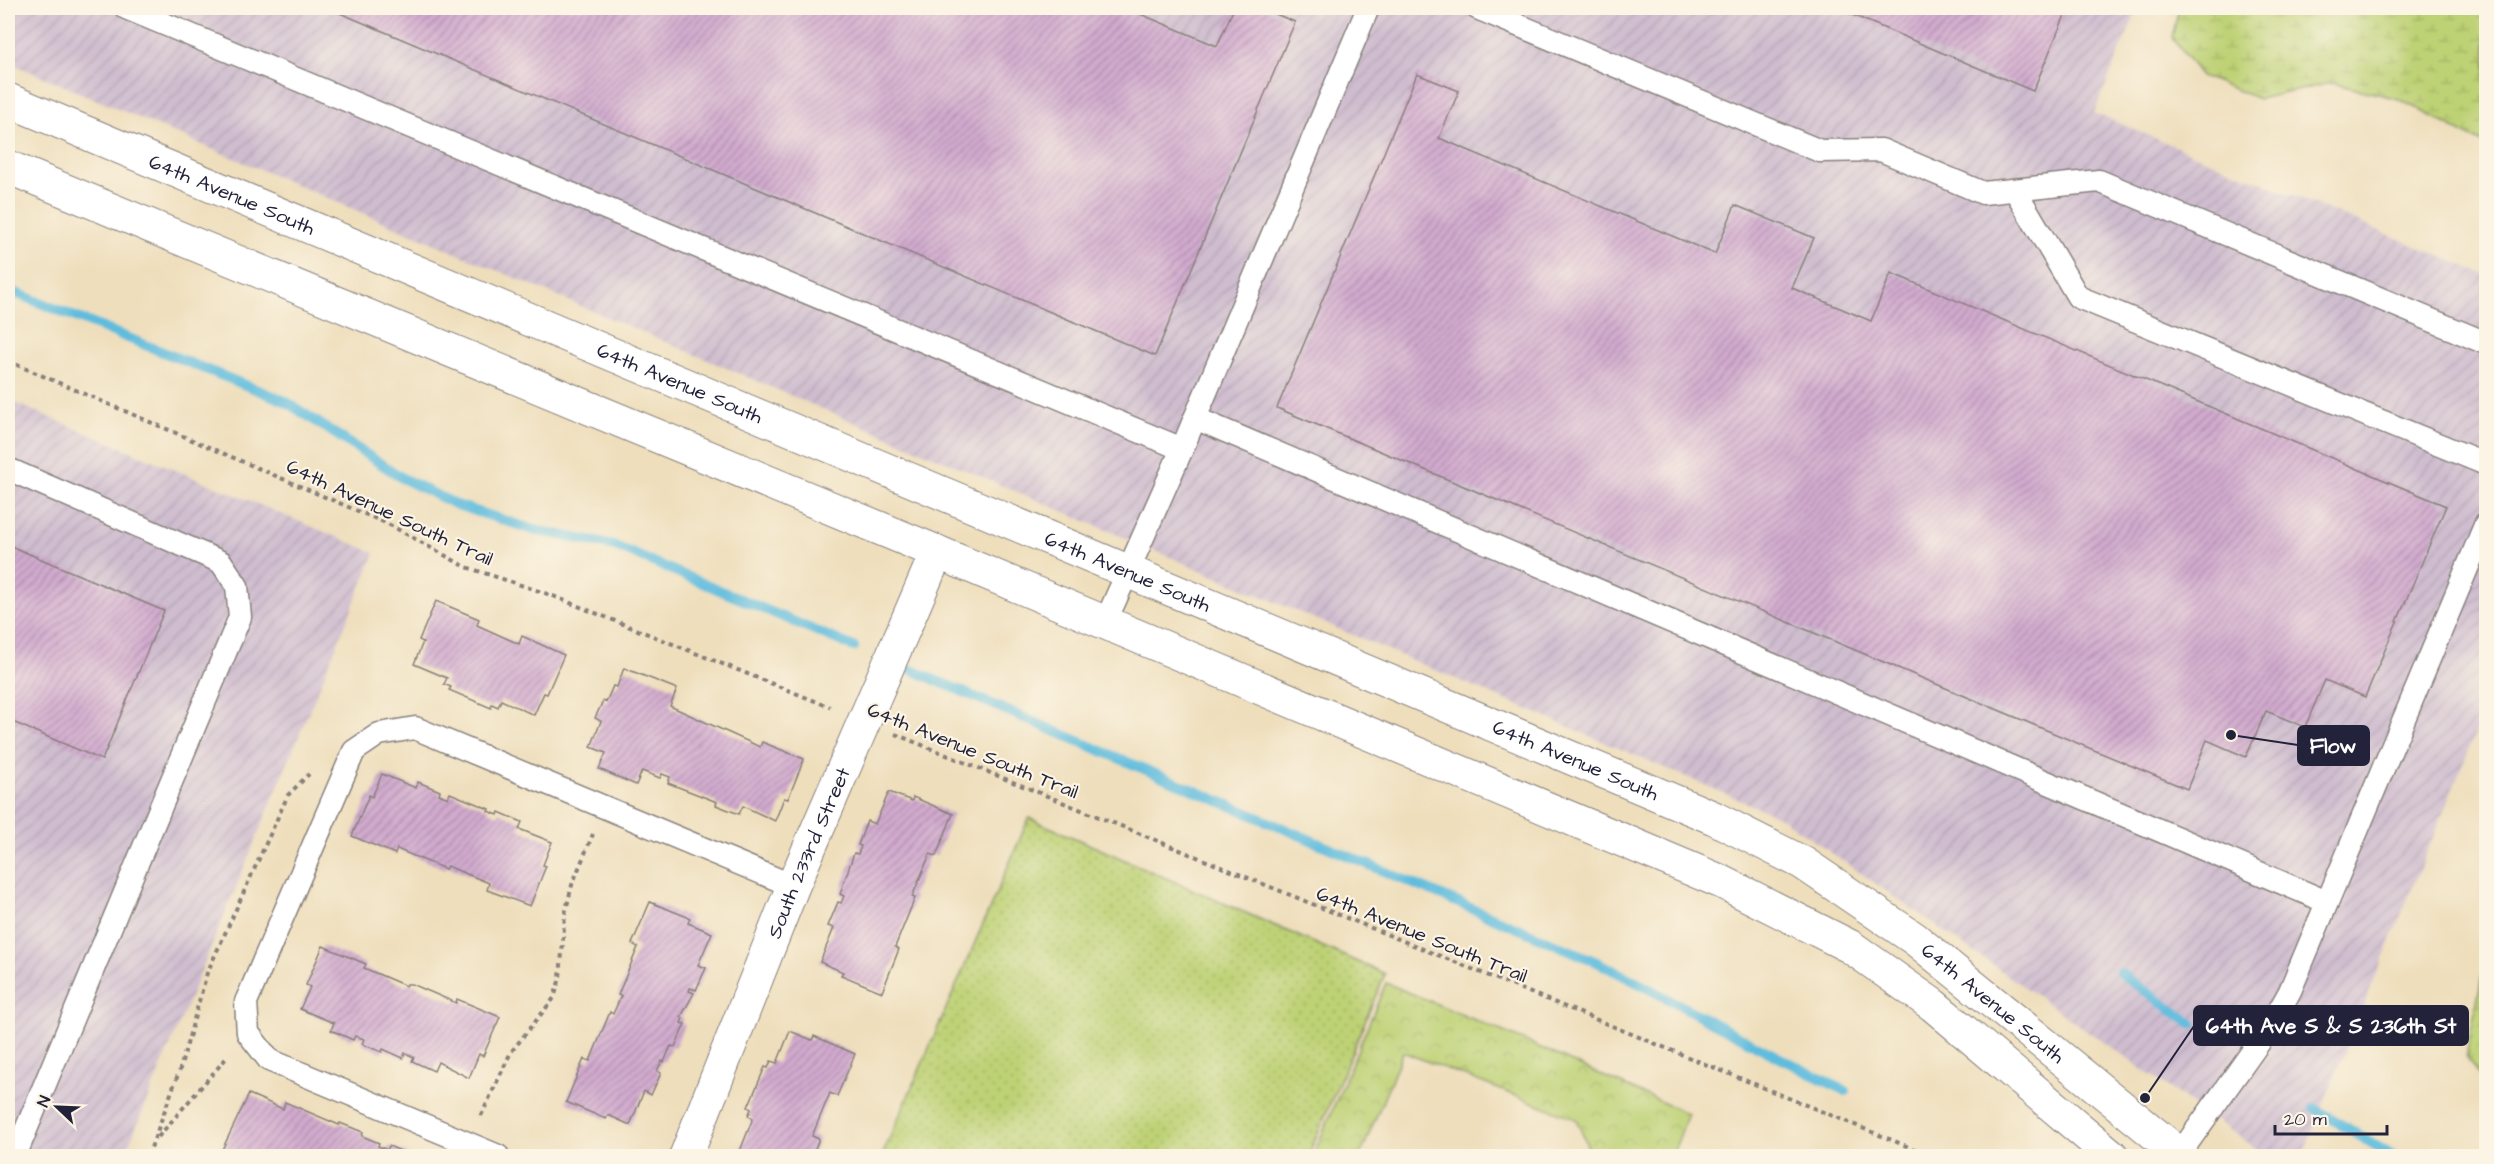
<svg xmlns="http://www.w3.org/2000/svg" width="2494" height="1164" font-family="'Architects Daughter',sans-serif">
	<style>
		.industrial { fill: url(#industrial-furrows) }
		.grass { fill: url(#grass-dots); stroke: #707a58; stroke-width: 1.5 }
		.wetland { fill: url(#wetland-marsh); stroke: #707a58; stroke-width: 1.5 }
		.park { fill: url(#park-crowns); stroke: #707a58; stroke-width: 1.5 }
		.lines { fill: none; stroke-linecap: round; stroke-linejoin: round }
		.stream { stroke: #5fbcdd; stroke-width: 10 }
		.building { fill: url(#building-hatch) }
		.service-casing { stroke: #88807c; stroke-width: 25 }
		.minor-casing { stroke: #88807c; stroke-width: 35 }
		.tertiary-casing { stroke: #88807c; stroke-width: 35 }
		.path { stroke: #88807c; stroke-width: 4; stroke-dasharray: 4.5 4.5; stroke-linecap: butt }
		.service { stroke: #fff; stroke-width: 22 }
		.minor { stroke: #fff; stroke-width: 33 }
		.tertiary { stroke: #fff; stroke-width: 33 }
		.labels { text-anchor: middle; stroke-width: 4.5; stroke-linejoin: round; paint-order: stroke }
		.street-label { font-size: 20px; fill: #22223b; stroke: #fcf5e5 }
		.leader { fill: none; stroke: #22223b; stroke-width: 2 }
		.callout-dot { fill: #22223b; stroke: #fcf5e5; stroke-width: 2 }
		.callout { fill: #22223b; stroke: #22223b; stroke-width: 2 }
		.callout-label { font-size: 21px; text-anchor: middle; font-weight: bold; fill: #fff }
	</style>
	<defs>
		<pattern id="industrial-furrows" width="10" height="10" patternUnits="userSpaceOnUse" patternTransform="scale(1.5)"><rect width="10" height="10" fill="#cfbdcf"/><path d="M-1 1l2-2M0 10L10 0M9 11l2-2" fill="none" stroke="#b1a2b3"/></pattern>
		<pattern id="grass-dots" width="8" height="8" patternUnits="userSpaceOnUse" patternTransform="scale(1.5)"><rect width="8" height="8" fill="#bdd174"/><path d="M2 2h.1M6 6h.1" fill="none" stroke="#a2b365" stroke-width="1.8" stroke-linecap="round"/></pattern>
		<pattern id="wetland-marsh" width="20" height="14" patternUnits="userSpaceOnUse" patternTransform="scale(1.5)"><rect width="20" height="14" fill="#bdd174"/><path d="M1 5h8M5 5V1M11 12h8M15 12V8" fill="none" stroke="#a2b365"/></pattern>
		<pattern id="park-crowns" width="20" height="18" patternUnits="userSpaceOnUse" patternTransform="scale(1.5)"><rect width="20" height="18" fill="#bdd174"/><path d="M2 6a3 3 0 1 1 6 0M12 15a3 3 0 1 1 6 0" fill="none" stroke="#a2b365"/></pattern>
		<pattern id="building-hatch" width="6" height="6" patternUnits="userSpaceOnUse" patternTransform="scale(1.5)"><rect width="6" height="6" fill="#d2abcf"/><path d="M-1 1l2-2M0 6l6-6M5 7l2-2" fill="none" stroke="#aa8ba9"/></pattern>
	</defs>
	<rect width="100%" height="100%" fill="#fcf5e5"/>
	<filter id="ink" filterUnits="userSpaceOnUse"><feTurbulence type="fractalNoise" baseFrequency=".0167" numOctaves="2"/><feDisplacementMap in="SourceGraphic" scale="12" xChannelSelector="R" yChannelSelector="G"/><feConvolveMatrix kernelMatrix="1 2 1 2 8 2 1 2 1" color-interpolation-filters="sRGB"/></filter>
	<filter id="wash" filterUnits="userSpaceOnUse"><feTurbulence type="fractalNoise" baseFrequency=".008" numOctaves="4" result="noise"/><feDisplacementMap in="SourceGraphic" scale="24" xChannelSelector="R" yChannelSelector="G"/><feGaussianBlur stdDeviation="1.35" result="paint"/><feColorMatrix in="noise" values="0 0 0 0 0 0 0 0 0 0 0 0 0 0 0 0 0 1.4 0 .05"/><feComposite in="paint" operator="in"/></filter>
	<g filter="url(#wash)">
		<rect width="100%" height="100%" fill="#eedebc"/>
		<g class="industrial">
			<path d="M8,8H2138L2094,113L2486,275V708L2302,1156H2267L1780,817L8,62Z"/>
			<path d="M8,400L375,553L124,1156H8Z"/>
		</g>
		<path class="grass" d="M1029,818L1385,974L1308,1156H882Z"/>
		<g class="wetland">
			<path d="M2179,8H2486V145L2399,99L2331,83L2259,99L2201,76L2172,38Z"/>
			<path d="M2486,957V1086L2466,1056Z"/>
		</g>
		<path class="park" d="M1386,983L1523,1040L1688,1114L1672,1156H1592L1576,1119L1403,1052L1360,1156H1313Z"/>
		<g class="lines">
			<g class="stream">
				<path d="M8,290L285,401L404,479L457,505L534,530L615,546L854,647"/>
				<path d="M907,668L1597,962C1681,1004 1762,1051 1846,1091"/>
				<path d="M2120,973L2192,1024"/>
				<path d="M2314,1108L2393,1156"/>
			</g>
		</g>
		<g id="blocks">
			<g class="building">
				<path d="M328,8H1126L1217,46L1234,8H1261L1295,22L1155,356Z"/>
				<path d="M1836,8H2068L2033,91Z"/>
				<path d="M1417,74L1459,91L1439,138L1715,254L1735,205L1814,238L1792,288L1871,321L1891,273L2446,506L2365,697L2325,680L2305,727L2266,711L2246,757L2207,740L2187,789L1277,408Z"/>
				<path d="M8,545L164,611L102,760L8,720Z"/>
				<path d="M436,601L479,619L477,625L519,644L522,636L564,655L547,694L544,693L534,715L501,700L498,707L492,704L491,708L449,690L451,687L444,684L447,678L414,664L423,642L419,640Z"/>
				<path d="M624,668L677,689L670,706L760,747L762,742L804,759L788,799L784,798L775,821L743,806L739,814L716,805L717,802L668,783L670,777L662,774L660,778L642,771L636,785L599,769L606,753L591,747L601,721L595,718L603,701L606,702L613,686L617,687Z"/>
				<path d="M382,774L416,788L418,782L440,791L439,794L448,798L450,793L489,809L488,811L498,815L499,812L522,822L519,829L552,842L543,865L546,866L530,906L487,890L489,883L447,866L445,869L397,849L395,854L352,836L369,795L372,797Z"/>
				<path d="M889,792L912,801L913,797L953,814L936,856L930,854L912,897L915,898L895,947L899,949L882,992L841,975L843,972L820,962L834,928L828,926L838,902L841,903L844,896L840,894L854,853L858,854L861,846L858,845L867,821L875,824Z"/>
				<path d="M650,902L690,918L688,923L712,933L698,965L706,968L696,990L690,988L689,991L694,993L681,1017L683,1018L681,1023L685,1024L675,1047L671,1046L664,1062L662,1061L657,1071L661,1073L651,1095L644,1091L630,1125L608,1115L606,1119L566,1102L584,1059L590,1061L610,1012L613,1014L621,996L618,995L638,947L632,944Z"/>
				<path d="M323,946L366,964L364,968L406,986L407,984H412L456,1003L457,999L500,1017L483,1056L479,1054L469,1078L438,1062L434,1071L412,1061L414,1057L405,1053L403,1058L383,1049L382,1052L362,1044L364,1039L355,1036L353,1040L331,1030L334,1023L300,1009L310,987L306,985Z"/>
				<path d="M790,1031L812,1040L814,1036L855,1054L837,1096L830,1093L812,1136L819,1139L812,1156H754L740,1151L753,1118L748,1116L751,1109L748,1107L765,1067L768,1068L771,1061L777,1063Z"/>
				<path d="M249,1094L283,1109L285,1102L339,1125L340,1123L363,1132L362,1136L379,1143L378,1146L387,1150L389,1146L410,1155L219,1156Z"/>
			</g>
		</g>
	</g>
	<g filter="url(#ink)">
		<use href="#blocks" fill-opacity="0" stroke="#88807c" stroke-width="1.5"/>
		<g class="lines">
			<defs>
				<g id="service">
					<path d="M126,8L1182,449"/>
					<path d="M1477,8L1820,151L1881,150L1983,193L2099,181L2486,343"/>
					<path d="M2015,190L2078,297L2486,464"/>
					<path d="M1195,418L2327,902"/>
					<path d="M8,469L221,562L237,586L240,617L15,1156"/>
					<path d="M1105,623L1182,449L1368,8"/>
					<path d="M498,1156L269,1060L248,1033L246,1002L354,751L379,734L415,728L793,886"/>
					<path d="M2178,1156L2270,1027L2290,991L2486,523"/>
				</g>
				<g id="minor">
					<path id="s1" d="M686,1156L793,886L937,552"/>
				</g>
				<g id="tertiary">
					<path id="s2" d="M8,100L1714,818L1803,863L1915,939L2182,1156"/>
					<path d="M8,167L937,552L1722,882L1851,947L1933,1005L2112,1156"/>
				</g>
			</defs>
			<use href="#service" class="service-casing"/>
			<use href="#minor" class="minor-casing"/>
			<use href="#tertiary" class="tertiary-casing"/>
			<g class="path">
				<path d="M8,361L388,524L466,567L548,594L830,707"/>
				<path d="M895,734L1931,1156"/>
				<path d="M481,1116L511,1052L554,998L560,978L565,914L572,885L593,834"/>
				<path d="M158,1137L228,1056"/>
				<path d="M148,1156L180,1069L207,973L288,795L309,774"/>
			</g>
			<use href="#service" class="service"/>
			<use href="#minor" class="minor"/>
			<use href="#tertiary" class="tertiary"/>
		</g>
	</g>
	<g class="labels">
		<g class="street-label">
			<text dy="7" stroke="none"><textPath href="#s2" startOffset="243">64th Avenue South</textPath></text>
			<text dy="7" stroke="none"><textPath href="#s2" startOffset="729">64th Avenue South</textPath></text>
			<text transform="translate(390 512) rotate(25)" y="7">64th Avenue South Trail</text>
			<text dy="7" stroke="none"><textPath href="#s2" startOffset="1215">64th Avenue South</textPath></text>
			<text transform="translate(973 750) rotate(22)" y="7">64th Avenue South Trail</text>
			<text dy="7" stroke="none"><textPath href="#s2" startOffset="1701">64th Avenue South</textPath></text>
			<text dy="7" stroke="none"><textPath href="#s1" startOffset="327">South 233rd Street</textPath></text>
			<text transform="translate(1422 934) rotate(22)" y="7">64th Avenue South Trail</text>
			<text dy="7" stroke="none"><textPath href="#s2" startOffset="2187">64th Avenue South</textPath></text>
		</g>
	</g>
	<path class="leader" d="M2231 735L2298 745M2145 1098L2194 1026"/>
	<g class="callout-dot">
		<circle cx="2231" cy="735" r="6"/>
		<circle cx="2145" cy="1098" r="6"/>
	</g>
	<g class="callout">
		<rect x="2298" y="726" width="71" height="39" rx="6"/>
		<rect x="2194" y="1006" width="274" height="39" rx="6"/>
	</g>
	<g class="callout-label">
		<text x="2333" y="753">Flow</text>
		<text x="2331" y="1033">64th Ave S &amp; S 236th St</text>
	</g>
	<rect width="2494" height="1164" fill="none" stroke="#fcf5e5" stroke-width="30"/>
	<g transform="translate(57 1107) rotate(293)" stroke="#fcf5e5" stroke-width="4.5" paint-order="stroke">
	<path d="M0-4.5L10 22L0 15L-10 22Z" fill="#22223b"/>
	<text y="-9" font-size="16" font-weight="bold" text-anchor="middle" fill="#22223b">N</text>
	</g>
	<path d="M2275 1125v9h112v-9" fill="none" stroke="#22223b" stroke-width="3"/>
	<text x="2284" y="1125" font-size="18" fill="#22223b" stroke="#fcf5e5" stroke-width="4.5" paint-order="stroke">20 m</text>
</svg>
